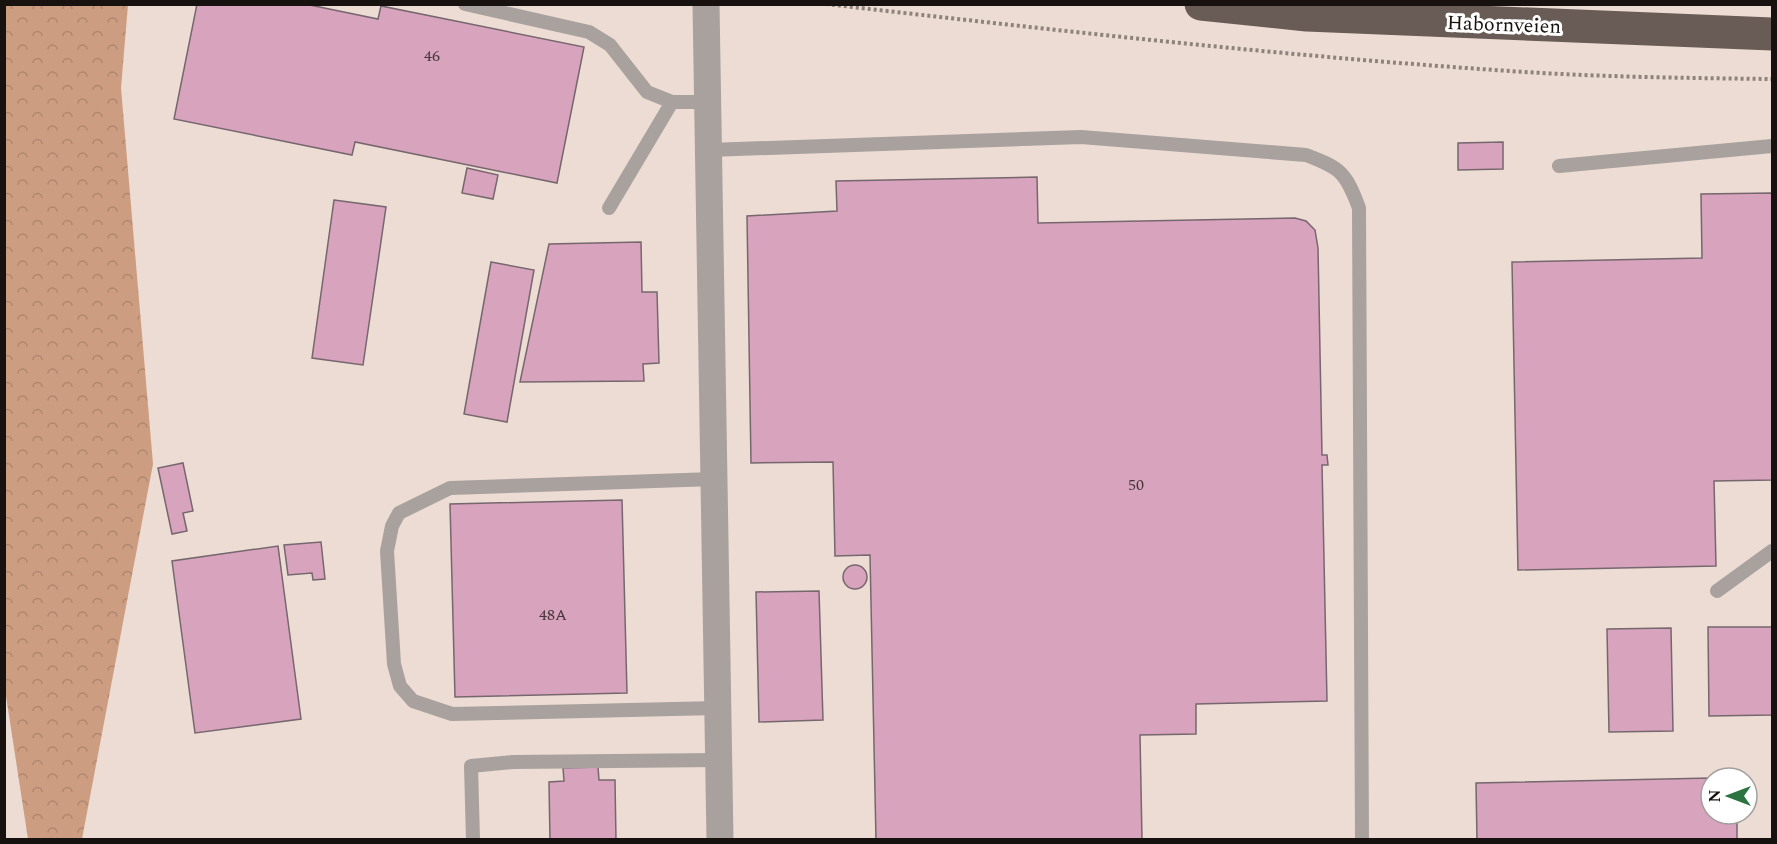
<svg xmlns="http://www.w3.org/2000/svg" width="1777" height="844" font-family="Spectral,serif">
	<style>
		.forest { fill: url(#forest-crowns) }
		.building { fill: #d8a3bc; stroke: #76676e; stroke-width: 1.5 }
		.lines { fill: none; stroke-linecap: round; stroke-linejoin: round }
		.path { stroke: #8e837c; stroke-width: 4; stroke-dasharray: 3 3; stroke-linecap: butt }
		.lane { stroke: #a8a19e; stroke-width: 14 }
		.street { stroke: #a8a19e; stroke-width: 27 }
		.highway { stroke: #695b55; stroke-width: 33 }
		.labels { text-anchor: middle; stroke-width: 6; stroke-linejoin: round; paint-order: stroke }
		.number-label { font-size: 16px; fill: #47363a }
		.street-label { font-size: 20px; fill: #17120f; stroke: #fff }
	</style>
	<defs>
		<pattern id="forest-crowns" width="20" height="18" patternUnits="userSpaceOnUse" patternTransform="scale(1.5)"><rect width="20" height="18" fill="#cd9d81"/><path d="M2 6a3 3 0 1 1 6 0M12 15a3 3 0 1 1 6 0" fill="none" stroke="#af866e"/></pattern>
	</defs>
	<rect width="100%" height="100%" fill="#ecdcd3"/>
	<path class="forest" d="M4,5H128L121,88L153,464L82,839H28L4,683Z"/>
	<g class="building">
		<path d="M197,4H305L378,19L381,6L584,47L557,183L355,142L352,155L174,119Z"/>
		<path d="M1503,142V169L1458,170V143Z"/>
		<path d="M467,168L498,175L493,199L462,193Z"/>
		<path d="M1037,177L1038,223L1295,218L1306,221L1315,230L1318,248L1322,455H1327L1328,465H1322L1327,701L1196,704V734L1140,735L1142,840H876L870,555L835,556L833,462L751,463L747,216L837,211L836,181Z"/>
		<path d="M1772,193V480L1714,481L1716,566L1518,570L1512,262L1702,258L1701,194Z"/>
		<path d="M334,200L386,207L363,365L312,358Z"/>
		<path d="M641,242L642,292H657L659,363L643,364L644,381L520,382L549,244Z"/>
		<path d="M491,262L534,270L507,422L464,414Z"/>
		<path d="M183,463L193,511L183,513L187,531L172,534L158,468Z"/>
		<path d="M622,500L627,693L455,697L450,504Z"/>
		<path d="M321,542L325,579L313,580L312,573L288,575L284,545Z"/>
		<path d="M278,546L301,719L195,733L172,561Z"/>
		<circle cx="855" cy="577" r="12"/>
		<path d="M819,591L823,720L759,722L756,592Z"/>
		<path d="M1708,627H1772V715L1709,716Z"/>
		<path d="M1671,628L1673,731L1609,732L1607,629Z"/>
		<path d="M598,767L599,780H615L616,840H550L549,782L564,781L563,768Z"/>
		<path d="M1711,778V814H1737V840H1477L1476,783Z"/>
	</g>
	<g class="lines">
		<path class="path" d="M826,4C1053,30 1281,56 1510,71C1597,77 1685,78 1772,79"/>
		<g class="lane">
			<path d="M465,4L589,32L610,45L647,92L672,102H708"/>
			<path d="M709,150L1081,137L1306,155C1341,168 1346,173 1359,208L1362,840"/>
			<path d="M1559,166L1772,146"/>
			<path d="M609,208L672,102"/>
			<path d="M714,479L450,488L399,513L392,526L387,551L394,664L400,686L413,701L452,714L718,708"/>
			<path d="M1717,591L1772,551"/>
			<path d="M473,840L471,766L513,762L718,760"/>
		</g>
		<path class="street" d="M706,4L720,840"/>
		<path class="highway" d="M1201,4L1307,15L1772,34"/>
	</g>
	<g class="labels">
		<g class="number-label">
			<text x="432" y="61">46</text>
			<text x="1136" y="490">50</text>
			<text x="553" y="620">48A</text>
		</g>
		<g class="street-label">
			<text transform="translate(1504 24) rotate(2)" y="7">Habornveien</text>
		</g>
	</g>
	<rect width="1777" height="844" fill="none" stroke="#17120f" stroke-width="12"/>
	<g transform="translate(1729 796) rotate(270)"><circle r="28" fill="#ffffff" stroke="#a2a09f" stroke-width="1.5"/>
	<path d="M0-4.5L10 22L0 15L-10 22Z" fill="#2b7441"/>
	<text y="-9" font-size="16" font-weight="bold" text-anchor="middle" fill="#17120f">N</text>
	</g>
</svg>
